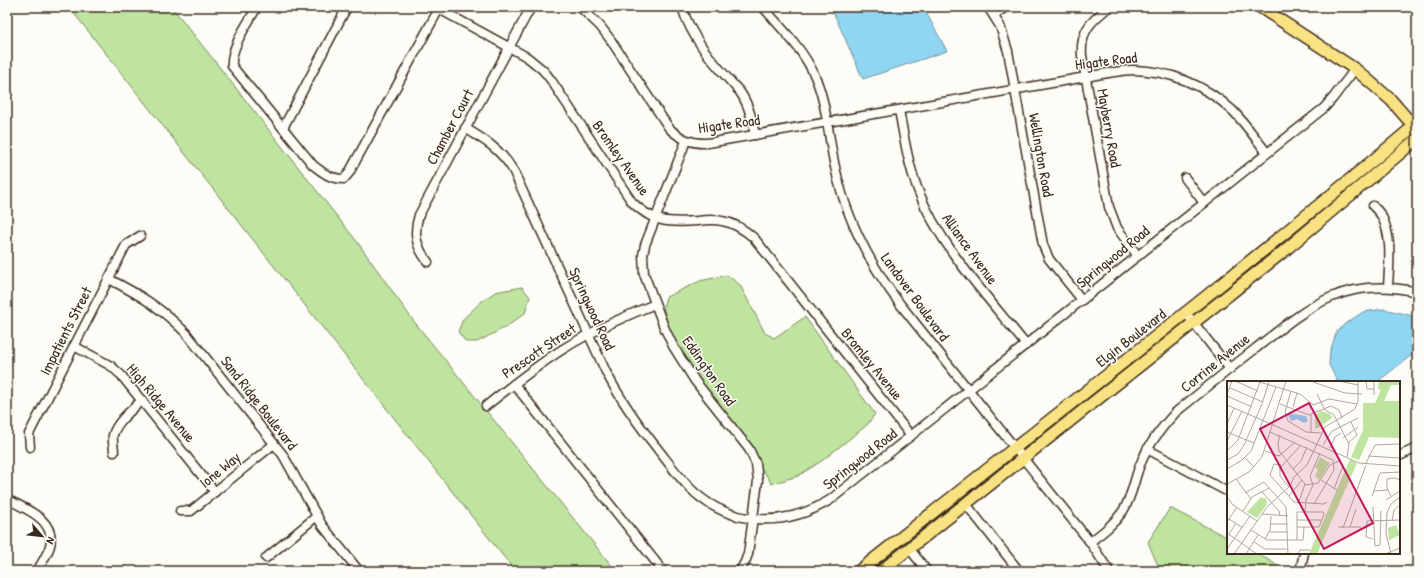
<svg xmlns="http://www.w3.org/2000/svg" width="1424" height="578" font-family="'Patrick Hand',sans-serif">
	<style>
		.green { fill: #bee49f; stroke: #7c875e }
		.water { fill: #90d6f2; stroke: #6e919d }
		.lines { fill: none; stroke-linecap: round; stroke-linejoin: round }
		.minor-casing { stroke: #3b2a1e; stroke-width: 11 }
		.major-casing { stroke: #3b2a1e; stroke-width: 14 }
		.minor { stroke: #fdfcf7; stroke-width: 8 }
		.major { stroke: #f8e281; stroke-width: 11 }
		.labels { text-anchor: middle; stroke-width: 3; stroke-linejoin: round; paint-order: stroke }
		.street-label { font-size: 15px; fill: #3b2a1e; stroke: #fdfcf7 }
		.inset-road { fill: none; stroke: #afa8a0; stroke-width: 1 }
		.view { fill: #c2185b; fill-opacity: 0.15; stroke: #c2185b; stroke-width: 2 }
		.inset-edge { fill: none; stroke: #3b2a1e; stroke-width: 2 }
	</style>
	<rect width="100%" height="100%" fill="#fdfcf7"/>
	<filter id="ink" filterUnits="userSpaceOnUse"><feTurbulence type="fractalNoise" baseFrequency=".025" numOctaves="2"/><feDisplacementMap in="SourceGraphic" scale="8" xChannelSelector="R" yChannelSelector="G"/><feConvolveMatrix kernelMatrix="1 2 1 2 8 2 1 2 1" color-interpolation-filters="sRGB"/></filter>
	<g filter="url(#ink)">
		<g class="green">
			<path d="M69,7H172L358,243L412,319L616,571H515Z"/>
			<path d="M727,275L740,285L765,333L774,338L805,317L875,414L867,425L823,460L798,476L771,484L769,479L696,379L672,338L663,307L666,297L700,281Z"/>
			<path d="M522,287L530,297L525,313L508,326L477,342H466L458,332L463,319L481,302L495,292Z"/>
			<path d="M1170,508L1228,538V553H1256L1288,571H1160L1148,542Z"/>
		</g>
		<g class="water">
			<path d="M831,7H923L947,51L863,79Z"/>
			<path d="M1384,309L1417,317V351L1377,382H1338L1329,365L1330,351L1337,331L1346,323L1363,312Z"/>
		</g>
		<g class="lines">
			<defs>
				<g id="minor">
					<path d="M257,7C248,23 230,48 232,66L313,165C323,173 331,179 344,179L349,173L440,7"/>
					<path d="M580,7L600,26L610,39L669,128C680,139 692,144 708,143L1086,77C1101,74 1116,71 1132,70C1169,70 1205,85 1232,110C1245,123 1256,139 1267,153"/>
					<path d="M682,7C692,41 717,66 740,92C749,105 752,119 755,135"/>
					<path d="M763,7C781,28 801,47 813,72C827,101 828,136 835,167C846,218 869,263 900,304L1090,542L1109,571"/>
					<path d="M988,7L1000,26L1008,51L1043,245L1049,259L1082,300"/>
					<path d="M1109,7C1091,21 1080,31 1082,56L1109,207L1117,228L1138,256"/>
					<path d="M439,9L527,57L543,70L551,80L632,202C653,223 669,223 697,221C705,220 714,219 722,221C735,223 745,230 754,238L911,436"/>
					<path d="M994,15L1006,7"/>
					<path d="M899,110C904,137 908,164 918,190C940,247 988,297 1026,345"/>
					<path d="M283,128L347,7"/>
					<path d="M465,128C485,140 501,150 513,170L606,372C621,401 640,427 660,452C671,466 681,480 694,492C733,527 786,527 830,500L1324,108L1333,98L1355,69"/>
					<path d="M686,141L645,245L643,255L644,274L664,327L673,346L695,381L749,449L756,464L758,481L748,554L745,562L740,571"/>
					<path d="M1185,178L1204,203"/>
					<path d="M1373,206C1376,209 1379,212 1381,215C1393,237 1389,264 1388,287"/>
					<path d="M428,262C416,247 413,233 419,215L531,7"/>
					<path d="M109,279C140,295 160,307 186,333L283,455L322,525L359,571"/>
					<path d="M1186,313L1230,369"/>
					<path d="M74,346L111,366L121,375L215,492"/>
					<path d="M514,384L663,571"/>
					<path d="M486,406C511,386 536,366 563,349C592,331 623,317 655,304"/>
					<path d="M30,447L29,434L126,245L140,236"/>
					<path d="M1147,449L1228,492"/>
					<path d="M114,452C114,447 112,440 113,435C117,421 132,410 142,400"/>
					<path d="M1399,456L1417,448"/>
					<path d="M7,499C25,509 56,519 50,546C47,555 42,563 37,571"/>
					<path d="M966,504L1019,571"/>
					<path d="M180,511H191L274,444"/>
					<path d="M1090,542C1102,533 1114,524 1123,511C1132,497 1134,480 1140,465C1148,445 1161,428 1176,412C1202,391 1228,370 1255,349C1308,307 1344,275 1417,292"/>
					<path d="M909,548L927,571"/>
					<path d="M266,558L317,516"/>
					<path d="M1300,571L1304,553"/>
				</g>
				<g id="major">
					<path d="M1260,7L1355,69L1391,100L1417,130"/>
					<path d="M859,571C1045,423 1233,279 1414,126"/>
					<path d="M881,571L1284,251L1417,139"/>
				</g>
			</defs>
			<use href="#minor" class="minor-casing"/>
			<use href="#major" class="major-casing"/>
			<use href="#minor" class="minor"/>
			<use href="#major" class="major"/>
		</g>
	</g>
	<g class="labels">
		<g class="street-label">
			<text transform="translate(1106 61) rotate(-7)" y="5">Higate Road</text>
			<text transform="translate(729 124) rotate(-8)" y="5">Higate Road</text>
			<text transform="translate(450 127) rotate(-62)" y="5">Chamber Court</text>
			<text transform="translate(1109 128) rotate(80)" y="5">Mayberry Road</text>
			<text transform="translate(1041 155) rotate(80)" y="5">Wellington Road</text>
			<text transform="translate(621 158) rotate(55)" y="5">Bromley Avenue</text>
			<text transform="translate(970 249) rotate(54)" y="5">Alliance Avenue</text>
			<text transform="translate(1113 257) rotate(-39)" y="5">Springwood Road</text>
			<text transform="translate(915 297) rotate(54)" y="5">Landover Boulevard</text>
			<text transform="translate(592 309) rotate(65)" y="5">Springwood Road</text>
			<text transform="translate(66 331) rotate(-63)" y="5">Impatients Street</text>
			<text transform="translate(1131 338) rotate(-38)" y="5">Elgin Boulevard</text>
			<text transform="translate(539 351) rotate(-34)" y="5">Prescott Street</text>
			<text transform="translate(1215 363) rotate(-39)" y="5">Corrine Avenue</text>
			<text transform="translate(872 364) rotate(51)" y="5">Bromley Avenue</text>
			<text transform="translate(709 371) rotate(55)" y="5">Eddington Road</text>
			<text transform="translate(161 403) rotate(50)" y="5">High Ridge Avenue</text>
			<text transform="translate(259 403) rotate(52)" y="5">Sand Ridge Boulevard</text>
			<text transform="translate(860 459) rotate(-38)" y="5">Springwood Road</text>
			<text transform="translate(220 470) rotate(-39)" y="5">Ione Way</text>
		</g>
	</g>
	<g transform="translate(1227 381)">
		<rect width="173" height="173" fill="#fdfcf7"/>
		<path d="M152,0H173V4H164L157,20H173V57L142,56L132,79L124,76L136,49V22H148L154,9L151,8ZM94,30L103,33L105,37L91,47H88V34ZM93,76L103,82L92,99L88,95L91,89L88,86ZM123,78L130,82L90,173H82ZM34,116L39,118L40,123L30,137L20,131ZM169,144L173,154L162,159L161,147Z" fill="#bee49f"/>
		<path d="M60,32L79,35L81,40L77,42L70,38L64,40Z" fill="#90d6f2"/>
		<path class="inset-road" d="M8,0L31,10M29,0L73,13L86,24L102,18L130,23M112,0L131,4M139,0L140,8H147M147,0V14M86,1L118,12L135,13M3,7L36,21M64,10L58,31L61,40L79,51L94,52M0,13L5,0M90,13L98,29L107,34L122,63L120,76M0,15L25,26M53,23L82,34L104,25L112,29L115,37M0,24L44,43M66,26L70,12M0,43L7,27M44,43L132,82L173,85M0,51L27,62M43,51L106,79L107,89L87,123M84,51V34M53,54L51,62L52,70L78,103L71,123M116,57L131,46M0,60L15,30M121,62L130,54L124,41M96,64L105,50L131,37M103,67L108,56L114,52M0,70L11,59L33,1M38,70L52,75L68,61M141,75L173,77M18,77L27,86M0,79L11,73L17,64L35,23L42,0M139,82L148,64L173,63M54,84L47,83L43,94L67,121L97,123L100,121M0,88L15,79L24,70L49,6M66,88L74,80L80,66M9,98L24,118M94,99L110,109M0,103L22,91L35,76L59,0M78,104L91,102L103,84L112,80L116,85L107,108M62,106L53,95V87L74,64M147,110L161,109M35,111L52,130L53,135M18,112L37,101L59,126L61,173M62,115L75,99M145,115L153,92L173,91M164,115L160,107V98L168,97L173,99M0,116L6,124L30,140M159,119L173,110M146,126L148,165L153,164L154,130M16,130L25,116L42,107M70,131H96L97,133L92,146H70ZM78,131L79,119L86,104L83,95L93,72M35,133L61,135M2,138L16,147M70,139H95M165,140L167,129L173,124M0,141L10,126M44,143H61M70,146V159H76L77,146M111,146H134M123,146L129,128M116,147L139,84M24,149L40,159H70M43,151H61M0,152L30,173M2,153L9,142M38,158L43,149L44,135M146,158L139,156L140,140L173,139M27,161L38,168H61M0,168L23,135M7,173L40,126L63,105L67,96L80,84L98,46L128,28L131,20V0M19,173L31,154M71,173L73,169H83M158,173L173,167M164,173L159,152L160,132L164,123L173,116"/>
		<path class="view" d="M82,22L146,142L97,168L33,48Z"/>
		<rect width="173" height="173" class="inset-edge"/>
	</g>
	<rect width="1424" height="578" fill="none" stroke="#fdfcf7" stroke-width="24"/>
	<rect x="12" y="12" width="1400" height="554" fill="none" stroke="#3b2a1e" stroke-width="1.5" filter="url(#ink)"/>
	<g transform="translate(42 536) rotate(118)" stroke="#fdfcf7" stroke-width="3" paint-order="stroke">
	<path d="M0-3L7 15L0 10L-7 15Z" fill="#3b2a1e"/>
	<text y="-6" font-size="11" font-weight="bold" text-anchor="middle" fill="#3b2a1e">N</text>
	</g>
</svg>
